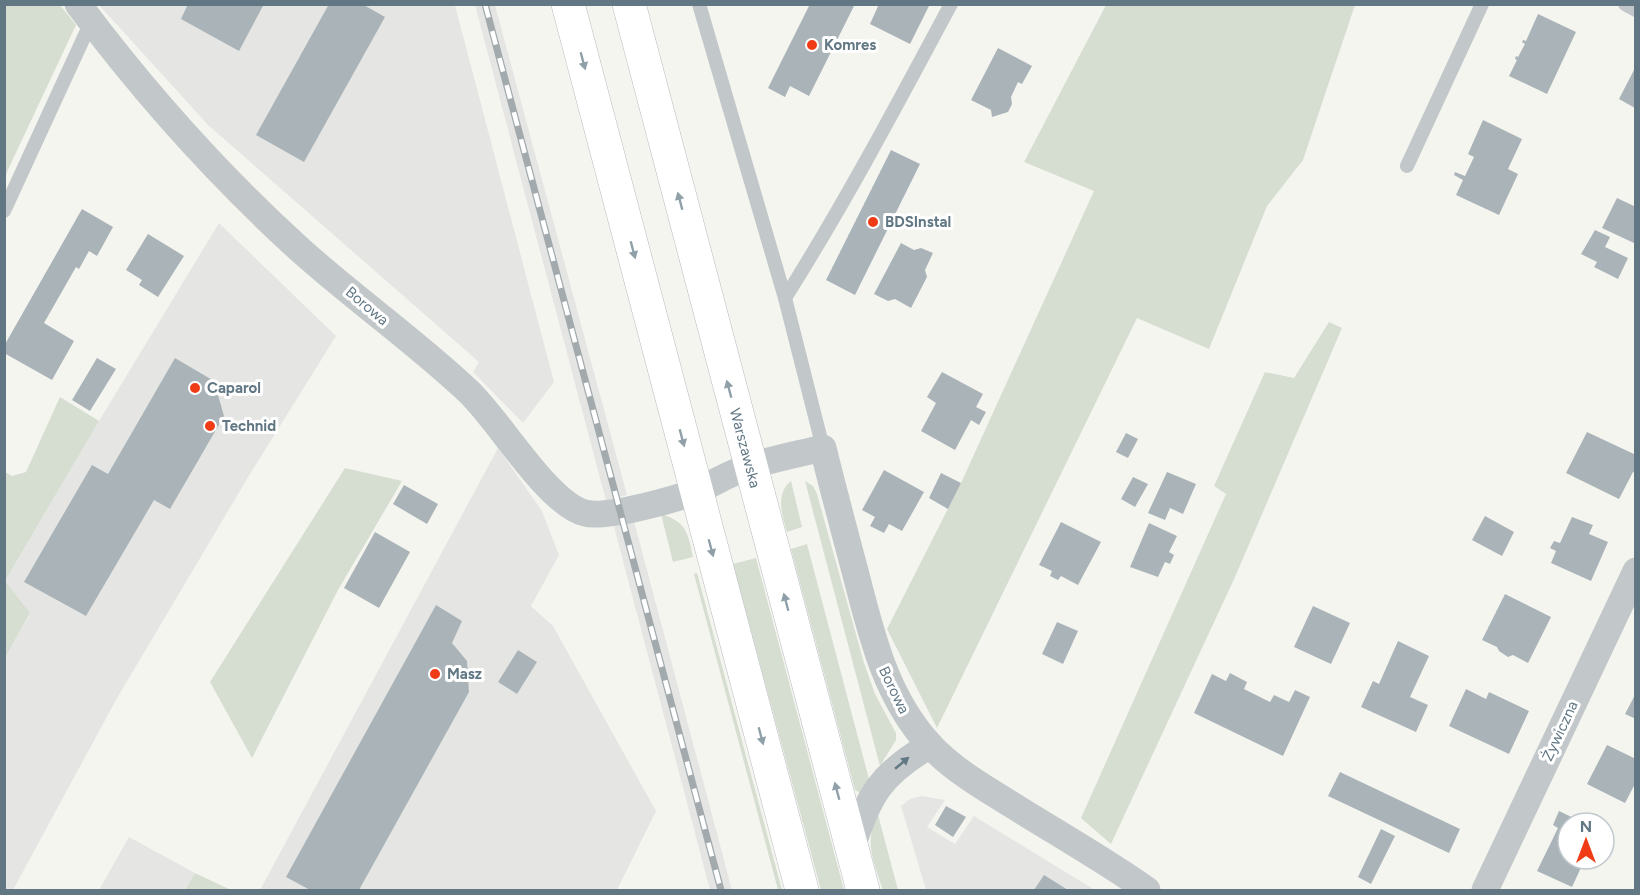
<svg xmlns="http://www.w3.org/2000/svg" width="1640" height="895" font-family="Figtree,sans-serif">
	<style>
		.built { fill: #e5e6e4 }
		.green { fill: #d6ddd1 }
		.building { fill: #aab4b8 }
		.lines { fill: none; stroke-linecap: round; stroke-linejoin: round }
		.secondary-casing { stroke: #b6bcc0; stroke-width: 34 }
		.service { stroke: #c2c7c9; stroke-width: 14 }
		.minor { stroke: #c2c7c9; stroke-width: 27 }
		.secondary { stroke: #fff; stroke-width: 33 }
		.rail-casing { stroke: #a2aaae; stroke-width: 7 }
		.rail { stroke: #fff; stroke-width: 4.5; stroke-dasharray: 14; stroke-linecap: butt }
		.oneway { fill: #90a0a9 }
		.oneway2 { fill: #617784 }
		.poi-dot { fill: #ef3b16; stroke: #fff; stroke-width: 2 }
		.labels { text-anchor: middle; stroke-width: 6; stroke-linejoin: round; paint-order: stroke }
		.poi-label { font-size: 15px; font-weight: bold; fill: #617784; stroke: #fff; text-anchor: start }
		.street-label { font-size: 15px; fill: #617784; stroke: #fff }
	</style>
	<rect width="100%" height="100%" fill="#f5f5f0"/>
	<g class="built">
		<path d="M99,5H455L554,382L523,423L473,372L479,362L208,125Z"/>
		<path d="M475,5H495L627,495L606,501Z"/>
		<path d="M219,223L336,336L247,479L116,700L13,890H5V658L30,614L5,581L99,421Z"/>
		<path d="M498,448L542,511L559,555L531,606L553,626L656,811L617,890H260Z"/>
		<path d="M634,521L732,890H710L614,527Z"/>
		<path d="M922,796L945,800L927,827L955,844L974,816L1095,890H926L901,806L910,799Z"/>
		<path d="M129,837L195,873L185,890H99Z"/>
	</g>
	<g class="green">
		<path d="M5,4L60,5L76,25L5,176Z"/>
		<path d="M1106,5H1355L1303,160L1267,206L1209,349L1137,318L937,728L887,629L961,483L1094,191L1024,162Z"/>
		<path d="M1329,322L1342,328L1235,577L1111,844L1081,818L1226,494L1214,486L1265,372L1294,378Z"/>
		<path d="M60,397L99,421L5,581L30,613L5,658V472L12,476L26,472Z"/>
		<path d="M345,468L402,481L338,590L252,758L210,682Z"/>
		<path d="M791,481L802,527L787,532C782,515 775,494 791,481Z"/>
		<path d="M805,481L813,486L817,494L864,663L875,694L896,733V740L880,766Z"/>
		<path d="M661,514C687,522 688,533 693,557L673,562Z"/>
		<path d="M807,544L870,783L862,794L855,790L791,549Z"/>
		<path d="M756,558L844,890H821L733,564Z"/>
		<path d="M697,573L782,890H778L694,574Z"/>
		<path d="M877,811L898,890H883C872,857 865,846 877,811Z"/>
		<path d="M195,873L231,890H185Z"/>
	</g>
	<g class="building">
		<path d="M188,4H264L239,51L181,19Z"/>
		<path d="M329,4H362L385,17L304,162L256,135Z"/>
		<path d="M810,4H855L809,96L790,86L785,97L768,88Z"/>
		<path d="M879,4H930L910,44L870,24Z"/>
		<path d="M1538,14L1576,32L1547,94L1509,76L1517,60L1515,59L1516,56L1518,57L1525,44L1522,42L1523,40L1526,41Z"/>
		<path d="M998,48L1032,66L1022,84L1018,82L1011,97L1012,104L1008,112L992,117L991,110L971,100Z"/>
		<path d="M1636,66V106L1635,108L1619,99Z"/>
		<path d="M1483,120L1522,139L1508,169L1518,174L1499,215L1456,195L1463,180L1454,175L1455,172L1465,176L1474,157L1468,154Z"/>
		<path d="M891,150L920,164L855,295L826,280Z"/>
		<path d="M1617,198L1636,207V244L1602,228Z"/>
		<path d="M82,209L113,227L97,256L89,251L79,269L76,267L44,323L74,341L52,380L4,353V346Z"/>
		<path d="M1595,230L1610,237L1605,247L1628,258L1618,279L1594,267L1597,262L1581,254Z"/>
		<path d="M148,234L184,256L158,297L139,285L142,280L126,270Z"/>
		<path d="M901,243L914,250L921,248L933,253L925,270L927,277L911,308L895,299L888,301L874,294Z"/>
		<path d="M97,358L116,369L90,411L72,400Z"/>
		<path d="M175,358L214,381L224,416L170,509L154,500L86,616L24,582L92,465L108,474Z"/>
		<path d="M942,372L983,394L976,407L986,412L979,425L971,420L955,450L921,431L936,403L927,397Z"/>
		<path d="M1587,432L1636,455V473L1633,472L1619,499L1566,473Z"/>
		<path d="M1126,433L1138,439L1128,458L1116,452Z"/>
		<path d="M884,470L924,492L902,531L889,524L884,533L870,526L875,517L862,510Z"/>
		<path d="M1167,472L1196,484L1183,514L1170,508L1165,520L1148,513Z"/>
		<path d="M941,473L961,483L948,509L929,498Z"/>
		<path d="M1133,477L1148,484L1135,507L1121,499Z"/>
		<path d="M404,485L438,504L427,524L393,504Z"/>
		<path d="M1485,516L1514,532L1502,556L1472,540Z"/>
		<path d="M1572,517L1593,525L1589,534L1608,542L1591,581L1551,563L1556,551L1550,548L1554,541L1560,543Z"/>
		<path d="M1061,522L1101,542L1078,585L1061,576L1058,580L1050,576L1052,571L1039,565Z"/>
		<path d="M1149,523L1177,536L1169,552L1174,555L1170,564L1165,562L1158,577L1130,567Z"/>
		<path d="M375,532L410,552L379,608L344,588Z"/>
		<path d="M1505,594L1551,617L1528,663L1513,655L1508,657L1499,651L1497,647L1482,640Z"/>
		<path d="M436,605L462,621L452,643L467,661L469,692L359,890H310L286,877Z"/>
		<path d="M1313,606L1350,623L1331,664L1294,647Z"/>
		<path d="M1057,622L1078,631L1063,664L1042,654Z"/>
		<path d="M1398,641L1429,656L1410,697L1428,705L1416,732L1361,707L1373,681L1379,684Z"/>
		<path d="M518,650L537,662L517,694L498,682Z"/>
		<path d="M1230,673L1247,682L1244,689L1270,702L1274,695L1289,702L1295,690L1310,697L1283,756L1194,713L1212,674L1226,681Z"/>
		<path d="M1466,689L1486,699L1489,692L1529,711L1509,754L1449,726Z"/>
		<path d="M1636,693V719L1625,714Z"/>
		<path d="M1607,745L1636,759V782L1625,803L1587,784Z"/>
		<path d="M1340,772L1460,829L1449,853L1328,796Z"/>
		<path d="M946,806L966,817L953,837L935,825Z"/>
		<path d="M1559,811L1584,823H1568V859H1585L1572,887L1537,871L1558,828L1553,825Z"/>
		<path d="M1381,829L1395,836L1371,884L1358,877Z"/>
		<path d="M1044,875L1068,890H1034Z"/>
	</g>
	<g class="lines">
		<defs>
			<g id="secondary">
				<path d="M568,4L802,890"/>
				<path d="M629,4L863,890"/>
			</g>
		</defs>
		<use href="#secondary" class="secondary-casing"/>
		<g class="service">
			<path d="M699,4L785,298L823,448"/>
			<path d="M1625,4L1636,10"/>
			<path d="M1407,166L1482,4"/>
			<path d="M4,211L91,22"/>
			<path d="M785,298C845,203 898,103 951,4"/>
		</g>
		<g class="minor">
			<path d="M78,4C143,91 217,174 297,247C352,297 414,340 468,391C500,421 547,503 585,513C606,519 677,499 699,490C716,482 733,471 752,466C775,458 799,454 823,448C833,489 844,530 855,571C871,633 885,696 929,744C951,768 981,786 1009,803C1055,832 1103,859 1147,890"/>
			<path d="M852,847C869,794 881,774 930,745"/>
			<path d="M1485,890L1636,571"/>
		</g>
		<use href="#secondary" class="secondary"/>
		<defs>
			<path id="rail" d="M485,4L721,890"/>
		</defs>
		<use href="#rail" class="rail-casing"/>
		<use href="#rail" class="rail"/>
	</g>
	<defs><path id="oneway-solid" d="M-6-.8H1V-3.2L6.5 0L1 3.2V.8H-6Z" transform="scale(1.5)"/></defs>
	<g class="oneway">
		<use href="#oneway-solid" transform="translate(583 61) rotate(75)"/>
		<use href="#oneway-solid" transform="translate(680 201) rotate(-105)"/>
		<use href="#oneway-solid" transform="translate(633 250) rotate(75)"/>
		<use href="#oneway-solid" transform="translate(729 389) rotate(-105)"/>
		<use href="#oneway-solid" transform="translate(682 438) rotate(75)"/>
		<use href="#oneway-solid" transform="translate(711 548) rotate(75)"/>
		<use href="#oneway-solid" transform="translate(786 602) rotate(-105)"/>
		<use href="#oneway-solid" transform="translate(761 736) rotate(75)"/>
		<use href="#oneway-solid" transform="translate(837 791) rotate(-105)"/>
	</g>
	<use class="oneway2" href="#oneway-solid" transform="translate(902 763) rotate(-40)"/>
	<g class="poi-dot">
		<circle cx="812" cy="45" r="6"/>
		<circle cx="873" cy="222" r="6"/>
		<circle cx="195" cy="388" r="6"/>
		<circle cx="210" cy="426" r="6"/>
		<circle cx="435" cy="674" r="6"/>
	</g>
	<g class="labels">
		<g class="poi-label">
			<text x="824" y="50">Komres</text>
			<text x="885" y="227">BDSInstal</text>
			<text x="207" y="393">Caparol</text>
			<text x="222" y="431">Technid</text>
			<text x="447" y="679">Masz</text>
		</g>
		<g class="street-label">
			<text transform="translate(367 306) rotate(40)" y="5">Borowa</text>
			<text transform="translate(745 448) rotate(75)" y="5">Warszawska</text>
			<text transform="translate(894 690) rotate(64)" y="5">Borowa</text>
			<text transform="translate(1560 731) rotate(-65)" y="5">Żywiczna</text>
		</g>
	</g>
	<rect width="1640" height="895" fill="none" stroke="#617784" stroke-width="12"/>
	<g transform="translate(1586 841)"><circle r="28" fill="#ffffff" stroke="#c0c9ce" stroke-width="1.5"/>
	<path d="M0-4.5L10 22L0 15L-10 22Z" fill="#ef3b16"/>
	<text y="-9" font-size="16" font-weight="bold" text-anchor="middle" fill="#617784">N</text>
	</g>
</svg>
